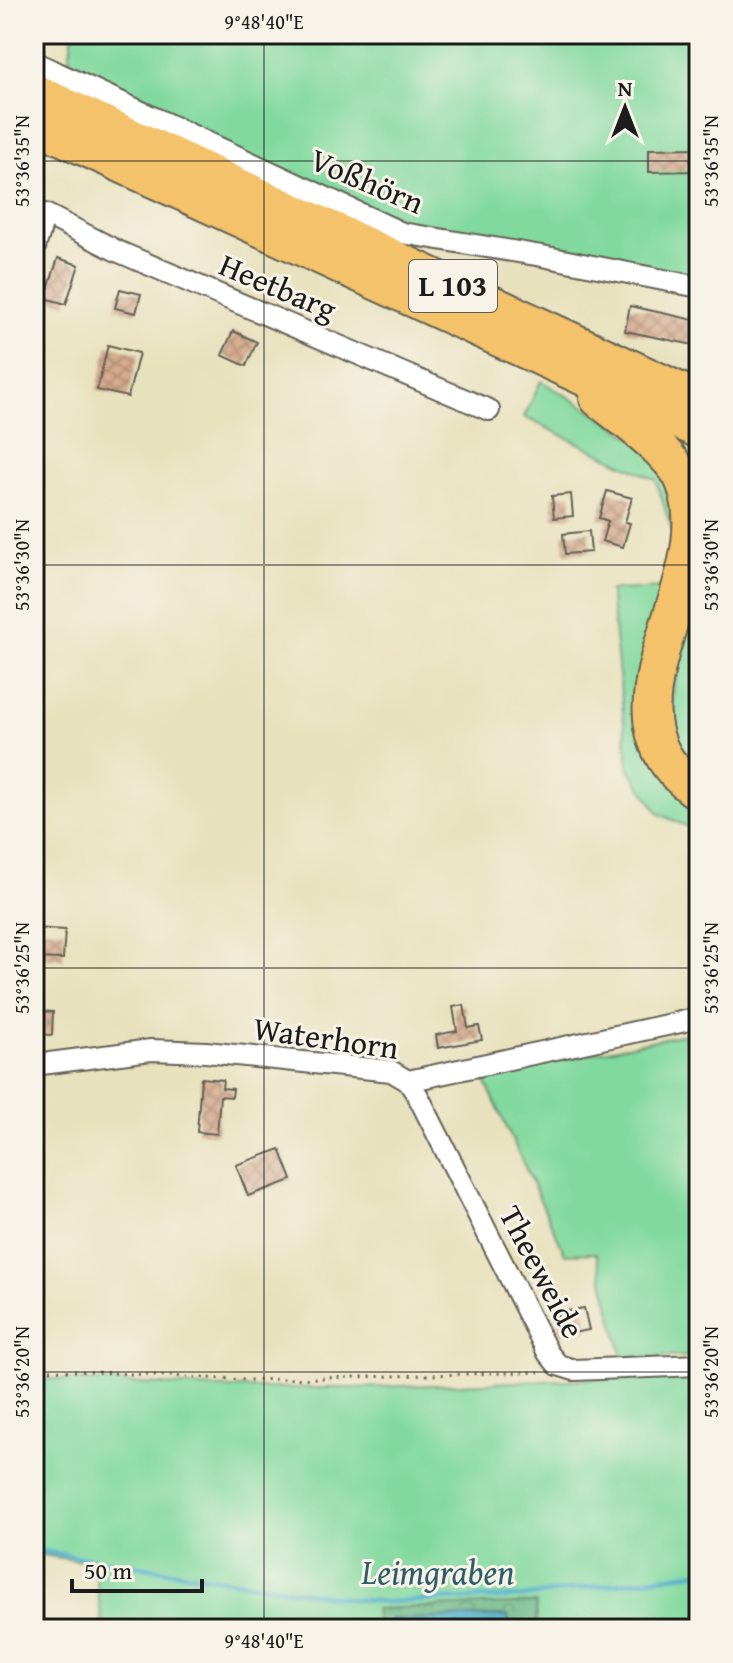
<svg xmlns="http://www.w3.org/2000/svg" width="733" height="1663" font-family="'Gentium Book Plus',serif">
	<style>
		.green { fill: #81d99e; stroke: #4e7a5d; stroke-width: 2 }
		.forest { fill: url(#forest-crowns); stroke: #426a50; stroke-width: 2 }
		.water { fill: url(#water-waves); stroke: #326471; stroke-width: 2 }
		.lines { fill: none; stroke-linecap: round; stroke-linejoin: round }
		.stream { stroke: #47acc6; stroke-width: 5 }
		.building { fill: url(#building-cross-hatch) }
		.street-casing { stroke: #636154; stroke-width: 24 }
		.highway-casing { stroke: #636154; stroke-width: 40 }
		.path { stroke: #636154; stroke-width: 3; stroke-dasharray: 2 6; stroke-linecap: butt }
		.street { stroke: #fff; stroke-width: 20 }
		.highway { stroke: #f3c26a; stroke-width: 36 }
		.ticks { fill: none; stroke: #1c1c1c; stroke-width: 2; stroke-opacity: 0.45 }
		.labels { text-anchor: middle; stroke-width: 6; stroke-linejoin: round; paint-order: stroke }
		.shield { fill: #f7f3e8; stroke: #5e5c59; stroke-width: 2 }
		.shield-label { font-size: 30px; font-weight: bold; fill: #1c1c1c }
		.street-label { font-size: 32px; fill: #1c1c1c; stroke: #f7f3e8 }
		.water-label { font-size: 34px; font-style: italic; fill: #2f5d68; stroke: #f7f3e8 }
		.neatline { fill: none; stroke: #1c1c1c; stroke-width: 3 }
		.ticks-label { font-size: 20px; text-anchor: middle; fill: #1c1c1c }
	</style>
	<defs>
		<pattern id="forest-crowns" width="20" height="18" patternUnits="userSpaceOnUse" patternTransform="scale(2)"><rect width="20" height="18" fill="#68b985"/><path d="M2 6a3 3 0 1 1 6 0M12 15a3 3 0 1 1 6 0" fill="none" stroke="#55966c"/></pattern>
		<pattern id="water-waves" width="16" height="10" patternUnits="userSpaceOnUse" patternTransform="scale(2)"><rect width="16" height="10" fill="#47acc6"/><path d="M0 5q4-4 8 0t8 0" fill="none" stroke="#3a8ba0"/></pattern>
		<pattern id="building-cross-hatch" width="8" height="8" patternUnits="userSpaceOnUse" patternTransform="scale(2)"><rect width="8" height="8" fill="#d5ab8e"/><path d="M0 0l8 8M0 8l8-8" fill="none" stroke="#ac8a73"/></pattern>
	</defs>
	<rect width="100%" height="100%" fill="#f7f3e8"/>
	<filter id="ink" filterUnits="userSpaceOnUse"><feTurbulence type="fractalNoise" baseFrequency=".0125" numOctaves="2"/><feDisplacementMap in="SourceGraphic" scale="16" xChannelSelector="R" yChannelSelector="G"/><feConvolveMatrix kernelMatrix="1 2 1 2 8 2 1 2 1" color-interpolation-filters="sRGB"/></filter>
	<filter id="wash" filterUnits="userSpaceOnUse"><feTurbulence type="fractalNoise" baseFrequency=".006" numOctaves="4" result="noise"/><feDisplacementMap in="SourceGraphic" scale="32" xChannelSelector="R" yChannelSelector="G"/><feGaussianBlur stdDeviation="1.8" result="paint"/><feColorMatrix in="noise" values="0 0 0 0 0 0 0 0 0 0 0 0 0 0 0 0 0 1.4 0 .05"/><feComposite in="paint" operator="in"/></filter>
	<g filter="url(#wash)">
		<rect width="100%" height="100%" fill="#e8e1bd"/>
		<g class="green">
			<path d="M73,34H699V277L407,231L64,89Z"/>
			<path d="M541,381C579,404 644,437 669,474C712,535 670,599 650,659C647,669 647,680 646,690C643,737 657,778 699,805V832L659,814L629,769L610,590L674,588L678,550L656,480L524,417Z"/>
			<path d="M699,593V766C650,725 682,643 699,593Z"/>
			<path d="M699,1031V1356L623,1358L596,1253L565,1254L483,1076Z"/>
			<path d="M699,1375V1629H537L536,1604L376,1609L378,1629H103L94,1563L34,1554V1378L218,1388H354Z"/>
		</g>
		<path class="forest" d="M536,1603L537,1629H509L507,1616L392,1619L393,1629H378L375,1609Z"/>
		<path class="water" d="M508,1616L509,1629H393L391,1619Z"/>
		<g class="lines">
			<path class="stream" d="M34,1550L350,1599L387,1602L522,1597L699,1572"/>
		</g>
		<g id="blocks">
			<g class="building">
				<path d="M699,148V171L649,172V149Z"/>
				<path d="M58,258L79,265L66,304L45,298Z"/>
				<path d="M120,289L141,294L136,313L115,308Z"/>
				<path d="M630,306L699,321V346L625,331Z"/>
				<path d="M233,331L257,342L246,366L222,355Z"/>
				<path d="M108,345L139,353L128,397L97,390Z"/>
				<path d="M607,491L632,498L625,522L630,523L623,547L602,541L608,521L599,518Z"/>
				<path d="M571,494L573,516L554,518L552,496Z"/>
				<path d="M589,531L591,552L565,554L563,534Z"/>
				<path d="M34,928L65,930L63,959L34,958Z"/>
				<path d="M34,976H41L39,1011L53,1012L52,1035L34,1034Z"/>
				<path d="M464,1005L468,1028L479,1026L482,1040L438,1048L436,1035L457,1031L453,1007Z"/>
				<path d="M201,1078L223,1080L222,1088L233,1089L232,1097L220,1096L217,1134L197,1132Z"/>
				<path d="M280,1149L292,1180L248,1196L236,1165Z"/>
				<path d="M584,1308L589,1330L561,1335L557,1313Z"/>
			</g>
		</g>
	</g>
	<g filter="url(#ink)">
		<use href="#blocks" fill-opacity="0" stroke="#636154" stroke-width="2"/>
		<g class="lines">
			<defs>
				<g id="street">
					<path d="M34,62L402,233L542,256L699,287"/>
					<path d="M34,251L45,214L117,251L489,410"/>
					<path d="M34,1065L151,1050L206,1052L391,1071L408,1081L699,1018"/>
					<path d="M408,1081L418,1096L548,1353L558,1365L574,1370L699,1365"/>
				</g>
				<g id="highway">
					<path d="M34,92L699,400"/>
					<path d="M34,124L699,430"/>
					<path d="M598,398C626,421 659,443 680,473C733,574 578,712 699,792"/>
				</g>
			</defs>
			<use href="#street" class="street-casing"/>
			<use href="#highway" class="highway-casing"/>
			<path class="path" d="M34,1369L248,1380L539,1372"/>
			<use href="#street" class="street"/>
			<use href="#highway" class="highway"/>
		</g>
	</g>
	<path class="ticks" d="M264,34V1629M34,161H699M34,565H699M34,968H699M34,1372H699"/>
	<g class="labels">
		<rect class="shield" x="409" y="260" width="88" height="52" rx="6"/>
		<g class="shield-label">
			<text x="453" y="296">L 103</text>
		</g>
		<g class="street-label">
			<text transform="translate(367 181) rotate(23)" y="11">Voßhörn</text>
			<text transform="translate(278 287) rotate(23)" y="11">Heetbarg</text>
			<text transform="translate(326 1038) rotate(8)" y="11">Waterhorn</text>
			<text transform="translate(542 1272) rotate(62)" y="11">Theeweide</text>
		</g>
		<g class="water-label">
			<text x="438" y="1584">Leimgraben</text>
		</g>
	</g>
	<rect width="733" height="1663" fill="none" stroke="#f7f3e8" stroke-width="88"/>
	<g transform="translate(625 108)" stroke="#f7f3e8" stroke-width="6" paint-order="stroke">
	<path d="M0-6L14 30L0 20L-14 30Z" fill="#1c1c1c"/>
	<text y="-12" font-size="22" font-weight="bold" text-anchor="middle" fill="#1c1c1c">N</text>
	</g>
	<path d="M72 1579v12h130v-12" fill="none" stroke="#1c1c1c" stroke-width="4"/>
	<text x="84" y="1579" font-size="24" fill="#1c1c1c" stroke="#f7f3e8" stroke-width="6" paint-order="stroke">50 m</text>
	<rect x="44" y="44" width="645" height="1575" class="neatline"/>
	<g class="ticks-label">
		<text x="264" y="29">9°48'40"E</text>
		<text transform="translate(22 161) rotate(-90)" y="7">53°36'35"N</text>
		<text transform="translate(711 161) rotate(-90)" y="7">53°36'35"N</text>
		<text transform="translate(22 565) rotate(-90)" y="7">53°36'30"N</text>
		<text transform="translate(711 565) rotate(-90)" y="7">53°36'30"N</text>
		<text transform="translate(22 968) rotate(-90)" y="7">53°36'25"N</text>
		<text transform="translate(711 968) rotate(-90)" y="7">53°36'25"N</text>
		<text transform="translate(22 1372) rotate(-90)" y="7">53°36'20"N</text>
		<text transform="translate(711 1372) rotate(-90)" y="7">53°36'20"N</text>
		<text x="264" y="1648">9°48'40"E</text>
	</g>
</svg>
